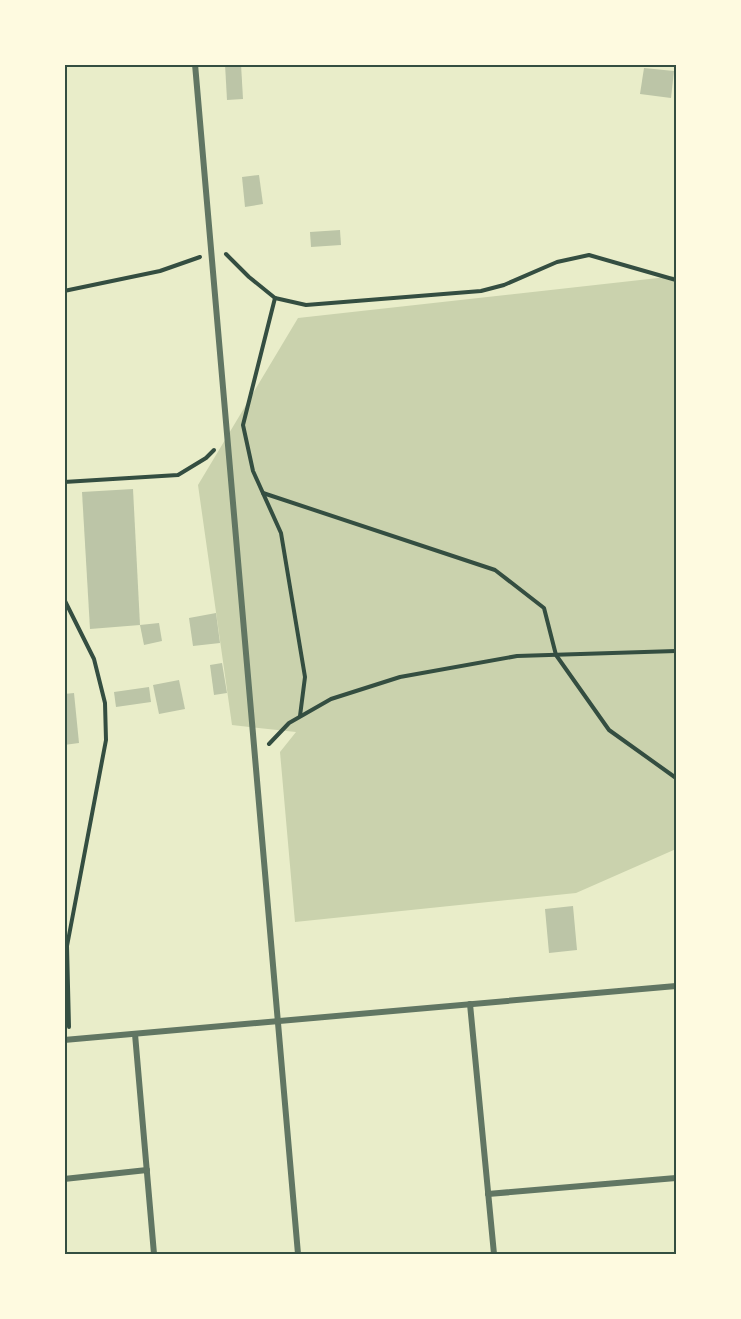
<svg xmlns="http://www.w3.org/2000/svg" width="741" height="1319" font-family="'Space Grotesk',sans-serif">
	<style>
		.green { fill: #cad2ad }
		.building { fill: #bcc5a7 }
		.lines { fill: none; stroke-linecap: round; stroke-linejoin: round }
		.path { stroke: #344e41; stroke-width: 4 }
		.minor { stroke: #617663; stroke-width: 6 }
		.neatline { fill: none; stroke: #344e41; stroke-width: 2 }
	</style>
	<rect width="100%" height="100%" fill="#e9edc9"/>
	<path class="green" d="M676,276V849L576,893L295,922L280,752L296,732L232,725L198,485L298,318Z"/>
	<g class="building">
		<path d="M225,64H241L243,99L227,100Z"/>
		<path d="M644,68L674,71L671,98L640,94Z"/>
		<path d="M259,175L263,204L245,207L242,177Z"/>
		<path d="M340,230L341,245L311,247L310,232Z"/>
		<path d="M133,489L140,625L90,629L82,492Z"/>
		<path d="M216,613L220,643L193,646L189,618Z"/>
		<path d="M159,623L162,641L144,645L140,625Z"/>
		<path d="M222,663L227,693L214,695L210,665Z"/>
		<path d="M179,680L185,709L159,714L153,685Z"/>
		<path d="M149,687L151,702L116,707L114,692Z"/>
		<path d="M74,693L79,743L64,745V694Z"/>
		<path d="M573,906L577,950L549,953L545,909Z"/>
	</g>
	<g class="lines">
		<g class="path">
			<path d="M226,254L249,277L275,298L306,305L481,291L504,285L557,262L589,255L676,280"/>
			<path d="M64,291L160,271L200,257"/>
			<path d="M275,298L243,425L253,471L281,533L305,677L300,716"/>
			<path d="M64,482L178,475L206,458L214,450"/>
			<path d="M263,493L495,570L544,608L556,655L609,730L676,778"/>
			<path d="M64,599L94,659L105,703L106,740L67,946L69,1027"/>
			<path d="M269,744L289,723L331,699L400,677L517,656L676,651"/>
		</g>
		<g class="minor">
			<path d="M195,64L298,1254"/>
			<path d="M470,1004L494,1254"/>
			<path d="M135,1034L154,1254"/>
			<path d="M64,1040L676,986"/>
			<path d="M64,1179L147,1170"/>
			<path d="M488,1194L676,1178"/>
		</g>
	</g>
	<rect width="741" height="1319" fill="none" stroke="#fefae0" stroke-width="132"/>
	<rect x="66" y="66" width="609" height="1187" class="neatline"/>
</svg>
